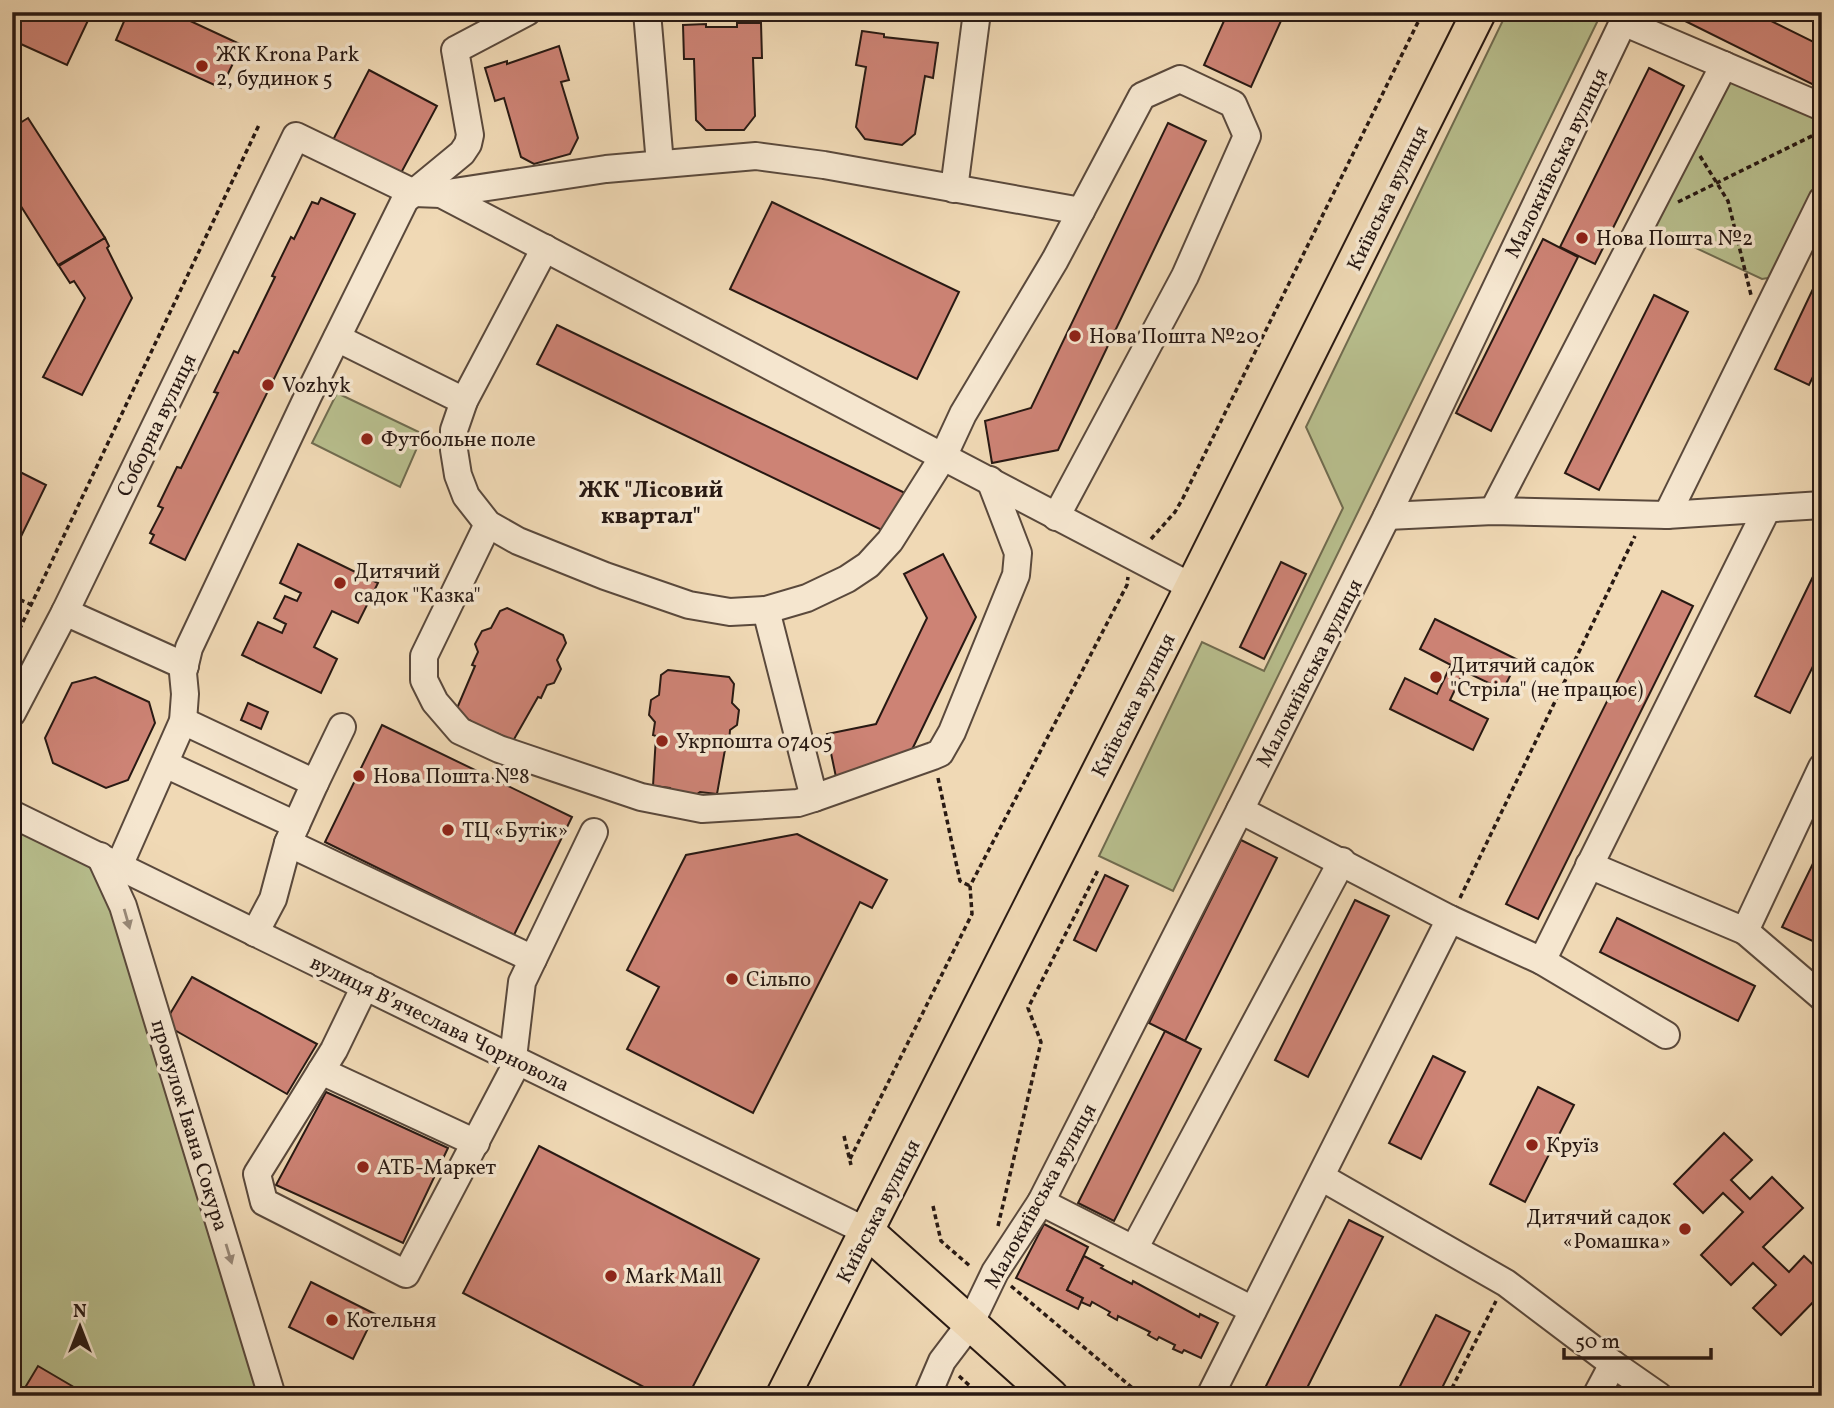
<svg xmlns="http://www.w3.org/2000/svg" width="1834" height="1408" font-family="Vollkorn,serif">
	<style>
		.green { fill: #b8bf8e; stroke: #706c50; stroke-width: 2 }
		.building { fill: #cd8375; stroke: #281913; stroke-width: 2 }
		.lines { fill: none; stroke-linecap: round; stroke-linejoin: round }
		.minor-casing { stroke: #5a493c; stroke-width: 30 }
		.major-casing { stroke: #281913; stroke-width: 37 }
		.path { stroke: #281913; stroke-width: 3.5; stroke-dasharray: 5 3.5; stroke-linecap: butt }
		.minor { stroke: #f5e6cf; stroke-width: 26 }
		.major { stroke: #f0d9b5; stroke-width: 33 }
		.oneway { fill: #998a7a }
		.poi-dot { fill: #8f2418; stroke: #f5e6cf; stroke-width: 2.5 }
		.labels { text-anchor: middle; stroke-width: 7; stroke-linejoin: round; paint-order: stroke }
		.poi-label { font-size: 21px; fill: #281913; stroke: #f5e6cf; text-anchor: start }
		.street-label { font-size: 21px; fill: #281913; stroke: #f5e6cf }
		.neighbourhood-label { font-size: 23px; font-weight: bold; fill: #281913; stroke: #f5e6cf }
	</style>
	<rect width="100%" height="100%" fill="#f0d9b5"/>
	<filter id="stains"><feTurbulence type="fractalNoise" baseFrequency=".00286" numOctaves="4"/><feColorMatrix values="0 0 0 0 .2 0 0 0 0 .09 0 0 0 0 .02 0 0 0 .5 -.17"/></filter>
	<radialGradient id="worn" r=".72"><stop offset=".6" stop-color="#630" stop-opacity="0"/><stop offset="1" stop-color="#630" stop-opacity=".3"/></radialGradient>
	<g class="green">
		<path d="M1507,12H1602L1173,891L1099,856L1202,642L1264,671L1343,508L1306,427Z"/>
		<path d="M1723,78L1822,115V176L1774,277L1762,279L1649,226Z"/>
		<path d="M337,393L423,434L400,487L312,443Z"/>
		<path d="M12,814L100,856L272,1396H12Z"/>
	</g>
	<g class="building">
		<path d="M12,12H92L67,65L12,40Z"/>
		<path d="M128,12H171L242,45L221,88L116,40Z"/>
		<path d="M1228,12H1285L1251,87L1204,65Z"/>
		<path d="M1667,12H1753L1822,46V89Z"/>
		<path d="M737,23H761L762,58H753L755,116L744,130H706L696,120L694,59H684L683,25L706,24V27H737Z"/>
		<path d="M862,31L884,34V37L938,43L933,78L925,76L915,134L902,145L865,139L856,127L866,67L856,65Z"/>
		<path d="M559,46L569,80L561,82L578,138L570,154L534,164L521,157L504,98L495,101L485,68L507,61V64Z"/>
		<path d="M1649,68L1684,86L1595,264L1560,247Z"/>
		<path d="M369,70L437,106L401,173L333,140Z"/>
		<path d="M28,118L105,238L58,265L12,192V128Z"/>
		<path d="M1168,123L1206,141L1058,450L992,463L985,421L1031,408Z"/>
		<path d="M321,198L355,214L185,560L150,543L154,535L150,533L163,508L158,506L177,467L181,468L218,393L214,392L234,351L238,353L275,277L272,276L291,237L294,239L312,202L318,204Z"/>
		<path d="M772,202L959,292L917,379L730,289Z"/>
		<path d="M105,238L109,246L107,248L132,298L82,395L43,377L85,298L74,281L70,283L59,266Z"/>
		<path d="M1543,239L1578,257L1491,431L1456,413Z"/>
		<path d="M1822,270V358L1809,385L1775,369Z"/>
		<path d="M1654,295L1688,312L1599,490L1565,473Z"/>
		<path d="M557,325L905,493L886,532L537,364Z"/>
		<path d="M12,468L46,485L12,555Z"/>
		<path d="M298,544L378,583L358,623L332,611L314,647L337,659L321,693L242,655L258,622L282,633L286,624L274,618L285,596L297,601L301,593L280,583Z"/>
		<path d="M943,554L976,617L906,762L836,777L827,734L876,724L927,618L904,574Z"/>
		<path d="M1822,558V648L1790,713L1755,696Z"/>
		<path d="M1281,562L1306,574L1264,659L1240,647Z"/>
		<path d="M1662,591L1693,606L1538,919L1506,904Z"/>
		<path d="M507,608L563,635L566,643L557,660L561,669L554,683L547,685L541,698L538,697L513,741L497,733L489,736L474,728L471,721L455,713L475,666L472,665L478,652L475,644L482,631L491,628L500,611Z"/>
		<path d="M1435,619L1518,660L1503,690L1464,671L1450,700L1488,719L1473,750L1390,709L1405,678L1437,694L1451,665L1420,649Z"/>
		<path d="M668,670L729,677L734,684L732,703L739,710L737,725L730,730L729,744H726L717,794L700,792L693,797L676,795L670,788L653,786L656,736L653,735L655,722L649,715L651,700L659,695L661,675Z"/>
		<path d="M95,677L149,702L155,723L128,780L106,788L53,763L45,738L72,683Z"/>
		<path d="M248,703L268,712L261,729L241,720Z"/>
		<path d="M382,725L572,817L514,935L325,842Z"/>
		<path d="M797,834L887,880L872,908L860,902L753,1113L627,1049L659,987L627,970L686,855Z"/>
		<path d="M1241,840L1277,858L1185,1041L1149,1023Z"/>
		<path d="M1822,845V933L1817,943L1782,927Z"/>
		<path d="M1105,875L1128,886L1096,951L1074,940Z"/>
		<path d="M1355,900L1389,916L1308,1077L1275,1060Z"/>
		<path d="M1617,918L1755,986L1738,1021L1600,952Z"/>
		<path d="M192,977L317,1044L287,1094L164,1024Z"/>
		<path d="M1165,1031L1201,1049L1114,1221L1078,1203Z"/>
		<path d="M1433,1056L1465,1072L1421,1159L1389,1143Z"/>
		<path d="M1538,1087L1574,1105L1525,1202L1490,1184Z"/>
		<path d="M326,1092L448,1148L403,1243L276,1185Z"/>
		<path d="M1724,1133L1752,1160L1731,1180L1750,1199L1772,1177L1803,1208L1763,1247L1789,1272L1804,1256L1822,1273V1293L1781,1335L1753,1308L1776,1285L1753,1263L1731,1285L1701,1255L1743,1212L1723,1193L1703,1213L1674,1184Z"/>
		<path d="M539,1146L759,1259L688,1396H661L463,1293Z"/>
		<path d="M1349,1220L1383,1237L1303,1396H1261Z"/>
		<path d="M1044,1224L1088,1247L1067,1290L1083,1298L1078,1309L1016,1278Z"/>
		<path d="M1084,1256L1103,1266L1101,1268L1132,1284L1133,1281L1199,1317L1200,1314L1218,1323L1201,1358L1184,1350L1182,1353L1173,1349L1175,1345L1159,1337L1157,1340L1148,1335L1150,1332L1118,1316L1117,1320L1108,1315L1110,1312L1092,1302L1090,1306L1081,1302L1083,1298L1067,1290Z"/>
		<path d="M311,1282L375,1314L353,1359L289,1327Z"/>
		<path d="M1436,1315L1470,1332L1438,1396H1395Z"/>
		<path d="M38,1366L89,1396H20Z"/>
	</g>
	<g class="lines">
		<defs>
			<g id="minor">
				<path d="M647,12L660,164"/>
				<path d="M1623,22L1822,107"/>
				<path d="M954,189L977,12"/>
				<path d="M441,194L606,169L756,156L824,165L1081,211"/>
				<path d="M545,248L464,401L454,430V450L458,475L466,496L488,524L518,541L605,576L689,605L730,612L766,610L807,598L847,579L868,565L890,541L943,457L963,414L1055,260L1142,96L1180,79L1233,104L1247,136L1185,276L1056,517"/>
				<path d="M337,338L464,401"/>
				<path d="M1493,511L1724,65"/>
				<path d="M1667,515L1822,200"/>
				<path d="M1387,516L1493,511L1667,515L1822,505"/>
				<path d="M488,524L424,656V680L435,702L460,731L499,749L641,797L702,809L798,803L814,798L933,756L940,753L952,732L1016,575L1018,553L990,480"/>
				<path d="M766,610L814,798"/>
				<path d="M65,612L185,666"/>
				<path d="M12,713L65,612L296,136L414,193L441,194L1192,587"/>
				<path d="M183,721L315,783L342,727"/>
				<path d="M165,764L296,825L288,843L273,899L255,933"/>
				<path d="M1240,810L1450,919L1542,961L1767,509"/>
				<path d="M12,814L868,1232"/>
				<path d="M296,825L315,783"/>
				<path d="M288,843L533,959"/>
				<path d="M100,856L123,906L272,1396"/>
				<path d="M1589,865L1745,931L1822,767"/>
				<path d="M119,866L183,721L185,694L183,673L189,648L308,396L405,200L462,153L468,144L470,135L455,50L527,12"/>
				<path d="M1745,931L1822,997"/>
				<path d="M1542,961L1666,1035"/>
				<path d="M365,986L334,1050L257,1174L264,1202L406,1274L518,1061"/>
				<path d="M513,1058L522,982L594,832"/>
				<path d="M321,1071L476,1143"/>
				<path d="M1321,1177L1506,1283L1613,1364L1659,1396"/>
				<path d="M1041,1202L1253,1310"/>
				<path d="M1134,1249L1342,861"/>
				<path d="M927,1396L942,1361L970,1324L995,1272L1041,1202L1240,810L1387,516L1628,12"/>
				<path d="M1210,1396L1450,919"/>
				<path d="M1596,1396L1613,1364"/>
			</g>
			<g id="major">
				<path d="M868,1232L1051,1396"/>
				<path d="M783,1396L1192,587L1479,12"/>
			</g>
		</defs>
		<use href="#minor" class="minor-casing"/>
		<use href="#major" class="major-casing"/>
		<g class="path">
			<path d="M1700,156L1728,201L1751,295"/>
			<path d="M1678,202L1822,131"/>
			<path d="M1151,539L1175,512L1183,498L1423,12"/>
			<path d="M12,596L32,605"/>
			<path d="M12,645L259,125"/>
			<path d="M938,778L960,881L970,886"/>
			<path d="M1460,898L1635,536"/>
			<path d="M844,1136L851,1165"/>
			<path d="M850,1159L972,914L970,886L1127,585L1128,577"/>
			<path d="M933,1206L941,1241L971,1267"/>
			<path d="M998,1226L1041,1042L1028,1008L1098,870"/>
			<path d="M1011,1286L1142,1396"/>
			<path d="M959,1376L981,1396"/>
			<path d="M1448,1396L1496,1301"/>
		</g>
		<use href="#minor" class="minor"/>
		<use href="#major" class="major"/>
	</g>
	<defs><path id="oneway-solid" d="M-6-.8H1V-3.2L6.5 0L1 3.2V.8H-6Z" transform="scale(1.75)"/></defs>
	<g class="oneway">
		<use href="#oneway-solid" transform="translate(127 919) rotate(74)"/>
		<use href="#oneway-solid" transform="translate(229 1254) rotate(73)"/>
	</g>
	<g class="poi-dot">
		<circle cx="202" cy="66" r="7"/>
		<circle cx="1582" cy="238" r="7"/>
		<circle cx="1075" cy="336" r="7"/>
		<circle cx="268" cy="385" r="7"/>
		<circle cx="367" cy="439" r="7"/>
		<circle cx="340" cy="583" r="7"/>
		<circle cx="1436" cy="677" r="7"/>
		<circle cx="662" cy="741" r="7"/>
		<circle cx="359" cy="776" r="7"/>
		<circle cx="448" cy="830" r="7"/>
		<circle cx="732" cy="979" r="7"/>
		<circle cx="1532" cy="1145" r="7"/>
		<circle cx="363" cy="1167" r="7"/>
		<circle cx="1685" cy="1229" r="7"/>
		<circle cx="611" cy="1276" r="7"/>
		<circle cx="332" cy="1320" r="7"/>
	</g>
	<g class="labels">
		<g class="poi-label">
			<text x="216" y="61">ЖК Krona Park<tspan x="216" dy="24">2, будинок 5</tspan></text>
			<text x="1596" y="245">Нова Пошта №2</text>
			<text x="1089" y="343">Нова Пошта №20</text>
			<text x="282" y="392">Vozhyk</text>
			<text x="381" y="446">Футбольне поле</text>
			<text x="354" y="578">Дитячий<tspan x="354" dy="24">садок "Казка"</tspan></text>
			<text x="1450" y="672">Дитячий садок<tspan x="1450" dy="24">"Стріла" (не працює)</tspan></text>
			<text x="676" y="748">Укрпошта 07405</text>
			<text x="373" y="783">Нова Пошта №8</text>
			<text x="462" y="837">ТЦ «Бутік»</text>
			<text x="746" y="986">Сільпо</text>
			<text x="1546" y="1152">Круїз</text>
			<text x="377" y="1174">АТБ-Маркет</text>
			<text x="1671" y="1224" text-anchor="end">Дитячий садок<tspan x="1671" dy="24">«Ромашка»</tspan></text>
			<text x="625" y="1283">Mark Mall</text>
			<text x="346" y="1327">Котельня</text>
		</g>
		<g class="street-label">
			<text transform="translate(1556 163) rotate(-64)" y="7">Малокиївська вулиця</text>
			<text transform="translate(1387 198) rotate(-64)" y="7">Київська вулиця</text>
			<text transform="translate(156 425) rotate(-64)" y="7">Соборна вулиця</text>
			<text transform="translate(1309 673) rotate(-63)" y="7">Малокиївська вулиця</text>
			<text transform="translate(1133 705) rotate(-63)" y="7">Київська вулиця</text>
			<text transform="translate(440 1023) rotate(26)" y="7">вулиця Вʼячеслава Чорновола</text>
			<text transform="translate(190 1125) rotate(73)" y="7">провулок Івана Сокура</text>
			<text transform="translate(1040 1196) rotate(-61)" y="7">Малокиївська вулиця</text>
			<text transform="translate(878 1211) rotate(-63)" y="7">Київська вулиця</text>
		</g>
		<g class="neighbourhood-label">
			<text x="651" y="497">ЖК "Лісовий<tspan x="651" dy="26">квартал"</tspan></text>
		</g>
	</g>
	<rect width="1834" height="1408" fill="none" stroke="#f0d9b5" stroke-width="42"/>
	<rect x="14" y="14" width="1806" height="1380" fill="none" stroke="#281913" stroke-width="3.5"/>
	<rect x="21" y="21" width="1792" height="1366" fill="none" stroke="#281913" stroke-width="2"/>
	<g transform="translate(80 1327)" stroke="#f5e6cf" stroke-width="5" paint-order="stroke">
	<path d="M0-5L12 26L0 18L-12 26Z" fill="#281913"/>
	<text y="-10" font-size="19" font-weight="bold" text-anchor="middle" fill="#281913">N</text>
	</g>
	<path d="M1564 1348v10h147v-10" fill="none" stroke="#281913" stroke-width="3.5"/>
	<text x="1575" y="1348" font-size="21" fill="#281913" stroke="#f5e6cf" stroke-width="5" paint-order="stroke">50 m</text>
	<rect width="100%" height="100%" filter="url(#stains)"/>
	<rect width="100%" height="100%" fill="url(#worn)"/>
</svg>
